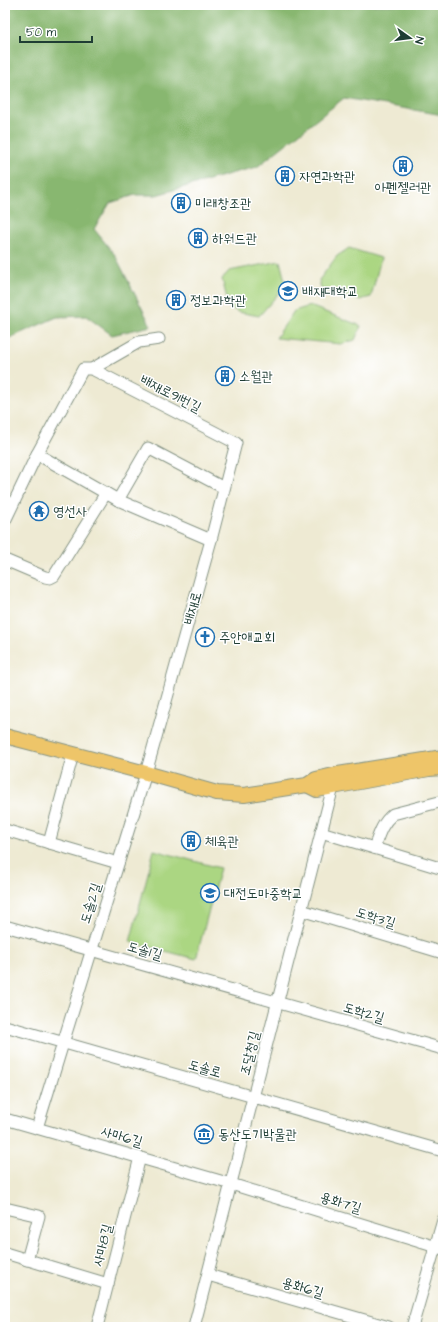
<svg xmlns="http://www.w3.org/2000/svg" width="448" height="1332" font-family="'Architects Daughter','Poor Story',sans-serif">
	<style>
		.green { fill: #abd682; stroke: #658a5b }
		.forest { fill: #88b770; stroke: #547a52 }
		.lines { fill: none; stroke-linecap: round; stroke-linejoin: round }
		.minor-casing { stroke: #869484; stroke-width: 13 }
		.major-casing { stroke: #869484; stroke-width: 16 }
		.minor { stroke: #fff; stroke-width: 11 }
		.major { stroke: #eec569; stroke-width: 14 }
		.labels { text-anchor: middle; stroke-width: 3; stroke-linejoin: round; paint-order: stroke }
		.poi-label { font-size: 14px; fill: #1f3d34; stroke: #fff; text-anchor: start }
		.street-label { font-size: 14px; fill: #1f3d34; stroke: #fff }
	</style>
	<rect width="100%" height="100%" fill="#fff"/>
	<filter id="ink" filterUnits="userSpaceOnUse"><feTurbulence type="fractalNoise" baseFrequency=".025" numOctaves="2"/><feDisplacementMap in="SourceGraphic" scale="8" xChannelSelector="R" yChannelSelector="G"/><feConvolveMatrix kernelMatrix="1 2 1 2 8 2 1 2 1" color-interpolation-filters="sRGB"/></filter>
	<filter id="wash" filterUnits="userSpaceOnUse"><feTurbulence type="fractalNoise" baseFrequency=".012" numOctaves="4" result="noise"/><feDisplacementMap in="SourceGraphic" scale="16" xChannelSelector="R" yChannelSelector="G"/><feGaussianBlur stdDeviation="0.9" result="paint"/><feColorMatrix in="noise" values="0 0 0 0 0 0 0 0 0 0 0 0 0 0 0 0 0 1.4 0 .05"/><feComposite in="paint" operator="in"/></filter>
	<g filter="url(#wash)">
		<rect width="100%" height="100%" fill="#eeead3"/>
		<g class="green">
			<path d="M349,248L381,258L371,297L359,300L321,289L319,280L337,256Z"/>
			<path d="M280,261L286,285L259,316L238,312L229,307L222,279L229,271Z"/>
			<path d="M310,306L361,326L355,340L341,344L276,338L294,311Z"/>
			<path d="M154,850L220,868L196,959L130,942Z"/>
		</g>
		<path class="forest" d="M5,5H443V115L344,98L257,167L237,172L156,195H135L110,203L94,229L115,255L151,326L112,335L86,316L57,317L5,340Z"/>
	</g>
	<g filter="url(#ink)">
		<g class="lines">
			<defs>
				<g id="minor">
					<path d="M37,454L118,500L211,540"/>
					<path d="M118,500L148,448L224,488"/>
					<path d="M5,521L37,454L83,369H92L139,342L159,339"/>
					<path d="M5,560L45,577L50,578L54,576L106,493"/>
					<path d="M5,830L118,863"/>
					<path d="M321,832L443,869"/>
					<path d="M49,843L73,754"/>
					<path d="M374,848C379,834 382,823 393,814L443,801"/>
					<path d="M301,910L443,953"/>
					<path d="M5,926L443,1049"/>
					<path d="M5,1026L443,1151"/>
					<path d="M5,1119L231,1184L443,1249"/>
					<path d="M37,1128L146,773L211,540L236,443L92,369"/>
					<path d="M5,1208L39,1216L27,1260"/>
					<path d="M5,1253L108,1284"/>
					<path d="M208,1275L389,1327"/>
					<path d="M97,1327L140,1157"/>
					<path d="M194,1327L329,802L335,781"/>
					<path d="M412,1327L443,1220"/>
				</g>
				<g id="major">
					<path d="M5,736L146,773L217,793L244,795L307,785L316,779L338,774L443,757"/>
					<path d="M307,785L317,790L429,769L443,768"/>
				</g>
			</defs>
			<use href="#minor" class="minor-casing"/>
			<use href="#major" class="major-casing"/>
			<use href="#minor" class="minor"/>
			<use href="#major" class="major"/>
		</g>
	</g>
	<defs>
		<symbol id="building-ring" viewBox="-11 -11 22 22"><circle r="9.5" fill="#fff" stroke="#1f6fb2" stroke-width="1.5"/><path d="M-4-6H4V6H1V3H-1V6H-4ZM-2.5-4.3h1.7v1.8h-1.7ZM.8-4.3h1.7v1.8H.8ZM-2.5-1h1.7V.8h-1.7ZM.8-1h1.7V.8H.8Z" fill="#1f6fb2"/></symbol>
		<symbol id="university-ring" viewBox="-11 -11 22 22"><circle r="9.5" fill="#fff" stroke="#1f6fb2" stroke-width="1.5"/><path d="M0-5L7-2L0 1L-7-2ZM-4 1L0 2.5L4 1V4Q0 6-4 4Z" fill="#1f6fb2"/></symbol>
		<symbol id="temple-ring" viewBox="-11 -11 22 22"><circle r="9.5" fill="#fff" stroke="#1f6fb2" stroke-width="1.5"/><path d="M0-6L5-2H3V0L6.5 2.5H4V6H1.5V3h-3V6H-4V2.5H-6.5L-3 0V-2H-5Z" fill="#1f6fb2"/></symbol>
		<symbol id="church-ring" viewBox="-11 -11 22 22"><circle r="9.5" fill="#fff" stroke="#1f6fb2" stroke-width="1.5"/><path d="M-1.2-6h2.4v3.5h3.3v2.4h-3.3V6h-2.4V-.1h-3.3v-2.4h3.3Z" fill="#1f6fb2"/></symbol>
		<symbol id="school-ring" viewBox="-11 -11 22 22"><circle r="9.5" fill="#fff" stroke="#1f6fb2" stroke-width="1.5"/><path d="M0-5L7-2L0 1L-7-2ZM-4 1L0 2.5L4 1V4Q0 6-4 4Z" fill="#1f6fb2"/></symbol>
		<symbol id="museum-ring" viewBox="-11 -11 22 22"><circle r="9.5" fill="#fff" stroke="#1f6fb2" stroke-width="1.5"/><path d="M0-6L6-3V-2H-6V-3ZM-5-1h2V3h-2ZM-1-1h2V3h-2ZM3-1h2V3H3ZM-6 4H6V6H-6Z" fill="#1f6fb2"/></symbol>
	</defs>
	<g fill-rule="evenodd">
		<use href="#building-ring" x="392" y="155" width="22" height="22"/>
		<use href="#building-ring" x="274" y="165" width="22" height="22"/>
		<use href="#building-ring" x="170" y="192" width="22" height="22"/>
		<use href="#building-ring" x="187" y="227" width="22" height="22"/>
		<use href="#university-ring" x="277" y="280" width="22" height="22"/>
		<use href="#building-ring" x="165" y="289" width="22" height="22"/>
		<use href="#building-ring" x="214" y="365" width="22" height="22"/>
		<use href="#temple-ring" x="28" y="500" width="22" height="22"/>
		<use href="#church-ring" x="194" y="626" width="22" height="22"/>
		<use href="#building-ring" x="180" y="830" width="22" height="22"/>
		<use href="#school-ring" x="199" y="882" width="22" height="22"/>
		<use href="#museum-ring" x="193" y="1123" width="22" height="22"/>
	</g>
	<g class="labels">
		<g class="poi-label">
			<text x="299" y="181">자연과학관</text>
			<text x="403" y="192" text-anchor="middle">아펜젤러관</text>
			<text x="195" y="208">미래창조관</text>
			<text x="212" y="243">하워드관</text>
			<text x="302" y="296">배재대학교</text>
			<text x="190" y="305">정보과학관</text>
			<text x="239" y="381">소월관</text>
			<text x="53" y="516">영선사</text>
			<text x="219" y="642">주안애교회</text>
			<text x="205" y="846">체육관</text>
			<text x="224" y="898">대전도마중학교</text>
			<text x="218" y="1139">동산도기박물관</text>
		</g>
		<g class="street-label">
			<text transform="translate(171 393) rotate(27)" y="5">배재로91번길</text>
			<text transform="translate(192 608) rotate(-74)" y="5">배재로</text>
			<text transform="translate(90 903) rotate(-73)" y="5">도솔2길</text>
			<text transform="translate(376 917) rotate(17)" y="5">도학3길</text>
			<text transform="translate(145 950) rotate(16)" y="5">도솔1길</text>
			<text transform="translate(364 1012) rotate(16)" y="5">도학2길</text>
			<text transform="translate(249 1053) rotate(-76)" y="5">조달청길</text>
			<text transform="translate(205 1068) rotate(16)" y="5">도솔로</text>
			<text transform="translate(122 1136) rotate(16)" y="5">사마6길</text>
			<text transform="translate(341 1202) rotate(17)" y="5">용화7길</text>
			<text transform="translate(102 1245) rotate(-76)" y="5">사마8길</text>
			<text transform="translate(303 1287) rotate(16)" y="5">용화6길</text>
		</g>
	</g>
	<rect width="448" height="1332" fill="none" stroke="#fff" stroke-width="20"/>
	<g transform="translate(410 38) rotate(104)" stroke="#ffffff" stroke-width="3" paint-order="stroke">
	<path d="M0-3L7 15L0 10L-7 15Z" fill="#1f3d34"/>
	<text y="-6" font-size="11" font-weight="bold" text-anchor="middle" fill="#1f3d34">N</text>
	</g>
	<path d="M20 36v6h72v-6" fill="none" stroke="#1f3d34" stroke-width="2"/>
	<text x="26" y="36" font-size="12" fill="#1f3d34" stroke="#ffffff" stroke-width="3" paint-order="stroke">50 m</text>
</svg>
